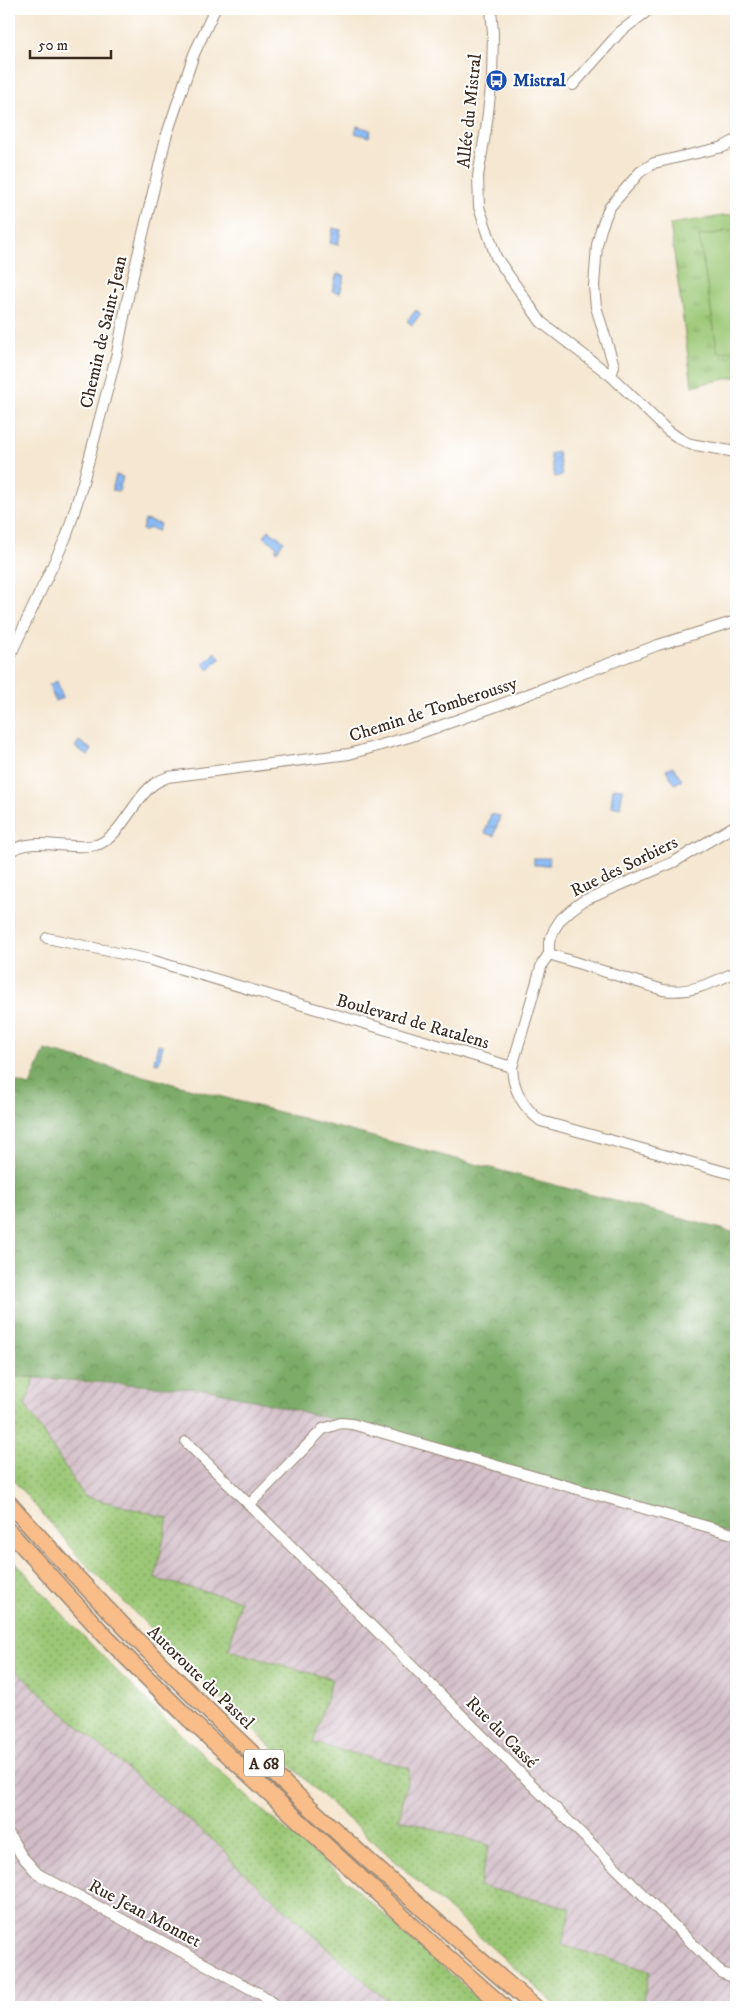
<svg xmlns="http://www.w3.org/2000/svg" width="745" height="2016" font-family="'IM FELL DW Pica',serif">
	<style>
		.industrial { fill: url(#industrial-furrows) }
		.grass { fill: url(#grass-dots); stroke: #6b794a }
		.forest { fill: url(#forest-crowns); stroke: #5c6b42 }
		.park { fill: url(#park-tufts); stroke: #6b794a }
		.pitch { fill: #9bc876; stroke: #6b794a }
		.water { fill: url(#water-ripples); stroke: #627289 }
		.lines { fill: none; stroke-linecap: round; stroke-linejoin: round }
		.minor-casing { stroke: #988878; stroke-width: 12 }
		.highway-casing { stroke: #988878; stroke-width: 18 }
		.minor { stroke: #fff; stroke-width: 10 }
		.highway { stroke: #f8bd89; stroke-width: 15 }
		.labels { text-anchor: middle; stroke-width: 4; stroke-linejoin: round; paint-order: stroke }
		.shield { fill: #fff; stroke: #766a62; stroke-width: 1 }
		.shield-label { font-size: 16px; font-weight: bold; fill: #3b2a1e }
		.transit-label { font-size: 18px; font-weight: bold; fill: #164399; stroke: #fff; text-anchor: start }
		.street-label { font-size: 18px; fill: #3b2a1e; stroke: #fff }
	</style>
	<defs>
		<pattern id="industrial-furrows" width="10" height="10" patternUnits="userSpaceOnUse" patternTransform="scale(1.25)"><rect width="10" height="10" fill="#d2bdc7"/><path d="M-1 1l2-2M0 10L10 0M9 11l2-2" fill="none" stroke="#ac9aa1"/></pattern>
		<pattern id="grass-dots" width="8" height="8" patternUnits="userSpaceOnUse" patternTransform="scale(1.25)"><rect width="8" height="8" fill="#9bc876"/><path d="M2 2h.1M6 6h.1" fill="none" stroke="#80a360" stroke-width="1.8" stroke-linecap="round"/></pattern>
		<pattern id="forest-crowns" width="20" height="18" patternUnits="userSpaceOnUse" patternTransform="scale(1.25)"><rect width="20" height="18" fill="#7cac67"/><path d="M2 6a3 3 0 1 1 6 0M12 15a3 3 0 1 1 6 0" fill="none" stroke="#678c54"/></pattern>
		<pattern id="park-tufts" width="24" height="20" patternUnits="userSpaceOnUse" patternTransform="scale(1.25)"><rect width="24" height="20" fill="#9bc876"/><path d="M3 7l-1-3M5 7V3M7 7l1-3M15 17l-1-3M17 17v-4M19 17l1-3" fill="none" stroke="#80a360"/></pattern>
		<pattern id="water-ripples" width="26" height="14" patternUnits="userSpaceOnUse" patternTransform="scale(1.25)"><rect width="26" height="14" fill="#88b9f4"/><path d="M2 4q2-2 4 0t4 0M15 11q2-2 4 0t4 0" fill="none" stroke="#7097c5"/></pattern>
	</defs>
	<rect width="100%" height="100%" fill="#fff"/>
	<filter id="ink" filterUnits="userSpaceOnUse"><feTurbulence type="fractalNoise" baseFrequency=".02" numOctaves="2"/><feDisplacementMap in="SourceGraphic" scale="10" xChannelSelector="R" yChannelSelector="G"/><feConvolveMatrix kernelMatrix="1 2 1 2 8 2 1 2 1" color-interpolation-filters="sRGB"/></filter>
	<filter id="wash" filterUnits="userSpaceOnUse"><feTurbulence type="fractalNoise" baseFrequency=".0096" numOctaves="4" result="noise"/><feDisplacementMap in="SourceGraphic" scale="20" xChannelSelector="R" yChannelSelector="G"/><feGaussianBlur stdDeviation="1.12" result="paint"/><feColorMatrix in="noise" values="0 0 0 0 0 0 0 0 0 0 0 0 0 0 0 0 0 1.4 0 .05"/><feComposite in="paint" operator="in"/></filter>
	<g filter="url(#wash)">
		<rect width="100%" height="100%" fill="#f5e7d1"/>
		<g class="industrial">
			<path d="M34,1377L51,1380L211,1390L352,1424L736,1535V2007H641L650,1971L561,1945L571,1908L479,1886L488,1845L398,1819L410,1768L313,1743L332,1679L229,1650L240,1600L155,1579L168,1518L84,1496L25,1405Z"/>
			<path d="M9,1668L17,1672L135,1776L225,1850L233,1863L394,2007H25L9,1998Z"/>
		</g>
		<g class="grass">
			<path d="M9,1376L35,1377L25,1405L84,1496L168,1518L155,1579L240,1600L229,1650L332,1679L313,1743L410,1768L399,1819L489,1845L479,1886L571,1908L562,1945L650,1971L641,2007H558L318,1792L211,1689L81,1559L9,1475Z"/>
			<path d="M9,1554C64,1618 123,1679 185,1738C228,1779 271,1821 319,1856L487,2007H394L233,1863L225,1850L135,1776L17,1672L9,1668Z"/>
		</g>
		<path class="forest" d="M45,1050L736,1233V1535L352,1424L211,1390L9,1376V1080L30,1086Z"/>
		<path class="park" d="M736,214V377L692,386L670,224Z"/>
		<path class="pitch" d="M736,230V350L718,353L699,236Z"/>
		<g class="water">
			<path d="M357,126L371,130L369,137L355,133Z"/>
			<path d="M333,228L341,230L338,245L330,243Z"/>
			<path d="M337,274L345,276L340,293L332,291Z"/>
			<path d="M416,310L421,314L412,325L407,321Z"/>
			<path d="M558,452L562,475L555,477L550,454Z"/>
			<path d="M116,475L123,477L119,491L112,490Z"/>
			<path d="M145,520L160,524L158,531L148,528L146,531L142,530Z"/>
			<path d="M269,530L284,541L277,551L275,549L277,546L264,537Z"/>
			<path d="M215,652L221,658L209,670L203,664Z"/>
			<path d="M57,681L63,698L55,701L49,685Z"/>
			<path d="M79,741L92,750L88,756L75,747Z"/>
			<path d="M673,766L682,780L675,784L666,770Z"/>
			<path d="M613,788L623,789L620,808L611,806Z"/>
			<path d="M491,814L500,816L494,836L485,833Z"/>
			<rect x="534" y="858" width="15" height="7"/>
			<path d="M158,1044L163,1045L159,1063L154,1062Z"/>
		</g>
	</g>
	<g filter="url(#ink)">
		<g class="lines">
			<defs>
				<g id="minor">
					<path d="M491,9L493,33L492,79L486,129L478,176L479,207L496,257L541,322L611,376L667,430L680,439L690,444L736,452"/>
					<path d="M573,85L620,32L650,9"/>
					<path d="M611,376L614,366L596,307L594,286L597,245L601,229L609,208L640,172L654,163L723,147L736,140"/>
					<path d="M9,658L67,535L82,486L117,353L127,301L166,137L194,54L215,9"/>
					<path d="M9,852C34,835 68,851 96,845C120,839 134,798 154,784C158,781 164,779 168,777L349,754L409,737L502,704L658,645L736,621"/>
					<path d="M47,938L151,960L512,1067C513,1090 522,1107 541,1121L736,1175"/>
					<path d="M549,954L663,990C690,994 712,983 736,972"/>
					<path d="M512,1067L542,964L549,954V942L555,928L561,919L571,910L583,901L674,862L736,825"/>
					<path d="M186,1442L722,1973L736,1978"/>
					<path d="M249,1505L323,1429L341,1423L352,1424L736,1535"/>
					<path d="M9,1834L21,1855L38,1874L262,1995L277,2007"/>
				</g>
				<g id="highway">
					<path d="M9,1503C170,1684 351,1849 535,2007"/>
					<path d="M9,1531L109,1640L190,1720L438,1949L504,2007"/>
				</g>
			</defs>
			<use href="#minor" class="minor-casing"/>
			<use href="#highway" class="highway-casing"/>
			<use href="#minor" class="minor"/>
			<use href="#highway" class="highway"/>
		</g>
	</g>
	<defs>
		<symbol id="bus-disc" viewBox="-11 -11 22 22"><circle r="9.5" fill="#1a4fb4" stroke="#fff"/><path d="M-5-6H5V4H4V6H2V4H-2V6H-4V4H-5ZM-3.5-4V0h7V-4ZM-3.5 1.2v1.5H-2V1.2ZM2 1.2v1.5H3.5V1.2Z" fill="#fff"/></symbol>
	</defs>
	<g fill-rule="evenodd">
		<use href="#bus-disc" x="484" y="68" width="25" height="25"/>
	</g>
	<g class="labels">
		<rect class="shield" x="244" y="1749.5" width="40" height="27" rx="4"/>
		<g class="shield-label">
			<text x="264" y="1769">A 68</text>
		</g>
		<g class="transit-label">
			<text x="513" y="86">Mistral</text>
		</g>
		<g class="street-label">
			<text transform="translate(469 111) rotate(-84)" y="6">Allée du Mistral</text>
			<text transform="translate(103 332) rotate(-77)" y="6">Chemin de Saint-Jean</text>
			<text transform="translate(433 709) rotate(-18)" y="6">Chemin de Tomberoussy</text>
			<text transform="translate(624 866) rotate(-26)" y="6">Rue des Sorbiers</text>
			<text transform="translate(413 1021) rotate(16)" y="6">Boulevard de Ratalens</text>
			<text transform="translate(201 1677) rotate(44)" y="6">Autoroute du Pastel</text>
			<text transform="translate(502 1732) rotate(45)" y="6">Rue du Cassé</text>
			<text transform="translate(145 1913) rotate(28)" y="6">Rue Jean Monnet</text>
		</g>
	</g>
	<rect width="745" height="2016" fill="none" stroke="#fff" stroke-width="30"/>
	<path d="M30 50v8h81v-8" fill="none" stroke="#3b2a1e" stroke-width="2.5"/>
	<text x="38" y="50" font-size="15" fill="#3b2a1e" stroke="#ffffff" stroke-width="4" paint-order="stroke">50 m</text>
</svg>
